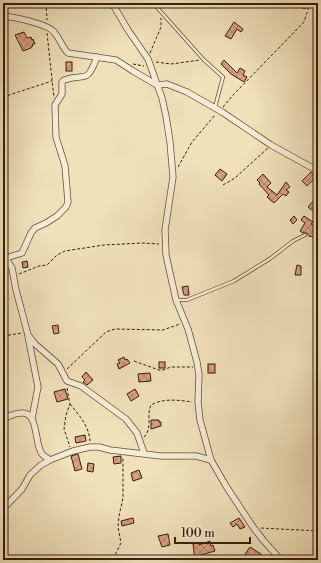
<svg xmlns="http://www.w3.org/2000/svg" width="321" height="563" font-family="'Libre Bodoni',serif">
	<style>
		.building { fill: url(#building-cross-hatch); stroke: #371d0a }
		.lines { fill: none; stroke-linecap: round; stroke-linejoin: round }
		.lane-casing { stroke: #654e36; stroke-width: 4 }
		.street-casing { stroke: #654e36; stroke-width: 7 }
		.path { stroke: #371d0a; stroke-width: 1; stroke-dasharray: 3 2; stroke-linecap: butt }
		.lane { stroke: #f5ecd3; stroke-width: 2.5 }
		.street { stroke: #f5ecd3; stroke-width: 5.5 }
	</style>
	<defs>
		<pattern id="building-cross-hatch" width="8" height="8" patternUnits="userSpaceOnUse"><rect width="8" height="8" fill="#dba383"/><path d="M0 0l8 8M0 8l8-8" fill="none" stroke="#b28469"/></pattern>
	</defs>
	<rect width="100%" height="100%" fill="#f0e1bb"/>
	<filter id="stains"><feTurbulence type="fractalNoise" baseFrequency=".005" numOctaves="4"/><feColorMatrix values="0 0 0 0 .2 0 0 0 0 .09 0 0 0 0 .02 0 0 0 .5 -.17"/></filter>
	<radialGradient id="worn" r=".72"><stop offset=".6" stop-color="#630" stop-opacity="0"/><stop offset="1" stop-color="#630" stop-opacity=".3"/></radialGradient>
	<g class="building">
		<path d="M299,3H306L308,6L304,9Z"/>
		<path d="M234,22L243,29L241,32L237,29L231,39L225,36Z"/>
		<path d="M24,32L27,38L31,37L32,40L33,39L35,44H32L33,46L31,47V48L23,51L15,35Z"/>
		<path d="M224,60L237,73L240,68L245,71L243,75L247,77L244,82L231,74L221,64Z"/>
		<rect x="66" y="62" width="6" height="9"/>
		<path d="M220,169L227,174L222,181L215,175Z"/>
		<path d="M311,172L316,177L307,186L302,181Z"/>
		<path d="M263,174L271,183L267,187L277,195L286,182L290,187L286,190L289,192L286,196L283,194L274,203L267,197L269,195L259,184L260,183L257,180Z"/>
		<path d="M315,199L318,201V215L308,207Z"/>
		<path d="M294,216L297,220L293,224L290,220Z"/>
		<path d="M304,216L313,222L311,224L318,228L317,239L311,236L310,237L307,233H303L300,231L305,223L301,220Z"/>
		<path d="M27,261L28,267L23,268L22,262Z"/>
		<path d="M297,265L301,266V275H295Z"/>
		<path d="M188,286L189,295H184L182,287Z"/>
		<path d="M58,325L59,333L54,334L52,326Z"/>
		<path d="M124,357L125,360L127,359L130,363L119,369L117,364L120,363L118,360Z"/>
		<rect x="159" y="362" width="6" height="6"/>
		<rect x="208" y="364" width="7" height="9"/>
		<path d="M86,372L93,380L87,385L83,382L85,380L82,377Z"/>
		<path d="M150,373L151,381L139,382L138,374Z"/>
		<path d="M65,389L68,399L57,402L54,392Z"/>
		<path d="M135,389L139,396L131,401L127,394Z"/>
		<path d="M151,420H159V422H161V426L151,429Z"/>
		<path d="M85,435L86,441L76,443L75,437Z"/>
		<path d="M78,454L82,469L75,471L71,456Z"/>
		<path d="M121,456V463L114,464L113,457Z"/>
		<path d="M88,463L94,464L93,472L87,471Z"/>
		<path d="M139,470L142,478L133,481L131,473Z"/>
		<path d="M133,518L134,523L122,526L121,521Z"/>
		<path d="M239,518L245,527L240,529L237,524L233,527L230,523Z"/>
		<path d="M168,534L170,545L162,547L158,536Z"/>
		<path d="M210,541L211,546L213,545L215,551L201,555L202,560H195L193,544L199,543V545Z"/>
		<path d="M250,547L261,554L257,560H253L245,554Z"/>
	</g>
	<g class="lines">
		<defs>
			<g id="lane">
				<path d="M153,3L204,60L223,77L215,107"/>
				<path d="M177,300H187L234,281L271,258L293,241L305,235"/>
			</g>
			<g id="street">
				<path d="M112,3L128,30L148,59L162,98L166,116L170,142L173,177L165,230L166,255L176,300L188,329L197,362L199,375L198,402L200,420L211,460L226,486L253,527L263,540L281,560"/>
				<path d="M3,16C14,17 48,24 54,32C60,39 62,47 68,53L116,60L133,71L157,85L167,84L187,92L222,112L271,145L318,171"/>
				<path d="M3,254L12,268L16,290L28,335L35,344L58,364L67,381L81,386L126,419L137,433L144,453"/>
				<path d="M6,258L22,253L31,233L35,228L46,223L57,216L66,207L68,202L65,166L56,137L55,105L62,94V82L64,80C86,72 86,86 97,57"/>
				<path d="M28,336L38,387L32,418"/>
				<path d="M3,418C9,417 15,413 21,413C39,411 34,444 42,454C44,457 48,458 50,460"/>
				<path d="M3,509L22,489L30,475L41,465L50,460L73,451L90,447H99L110,450L161,456H196L211,460"/>
				<path d="M315,560L318,559"/>
			</g>
		</defs>
		<use href="#lane" class="lane-casing"/>
		<use href="#street" class="street-casing"/>
		<g class="path">
			<path d="M46,3L47,20"/>
			<path d="M47,33L54,98"/>
			<path d="M150,53L161,27V18"/>
			<path d="M156,62L171,64L200,60"/>
			<path d="M133,64L144,66"/>
			<path d="M3,97L52,81"/>
			<path d="M223,107L234,94L304,22L310,3"/>
			<path d="M178,167L192,142L215,115"/>
			<path d="M223,185L235,178L268,148"/>
			<path d="M19,274L39,266L47,265L57,255L65,251L104,245L142,243L159,244"/>
			<path d="M3,336L22,333"/>
			<path d="M134,361L159,370H163L171,367H193"/>
			<path d="M67,369L106,332L115,329L163,330L180,324"/>
			<path d="M67,388L70,404L66,415L64,429L70,447"/>
			<path d="M70,404C79,415 89,426 90,441"/>
			<path d="M144,437C153,428 146,415 151,405C163,398 179,400 192,402"/>
			<path d="M261,528L318,531"/>
			<path d="M107,560L115,555L121,543L118,527L119,516L123,498V457"/>
		</g>
		<use href="#lane" class="lane"/>
		<use href="#street" class="street"/>
	</g>
	<rect width="321" height="563" fill="none" stroke="#f0e1bb" stroke-width="16"/>
	<rect x="4" y="4" width="313" height="555" fill="none" stroke="#371d0a" stroke-width="2"/>
	<rect x="8" y="8" width="305" height="547" fill="none" stroke="#371d0a"/>
	<path d="M175 537v6h75v-6" fill="none" stroke="#371d0a" stroke-width="2"/>
	<text x="181" y="537" font-size="12" fill="#371d0a" stroke="#f5ecd3" stroke-width="3" paint-order="stroke">100 m</text>
	<rect width="100%" height="100%" filter="url(#stains)"/>
	<rect width="100%" height="100%" fill="url(#worn)"/>
</svg>
